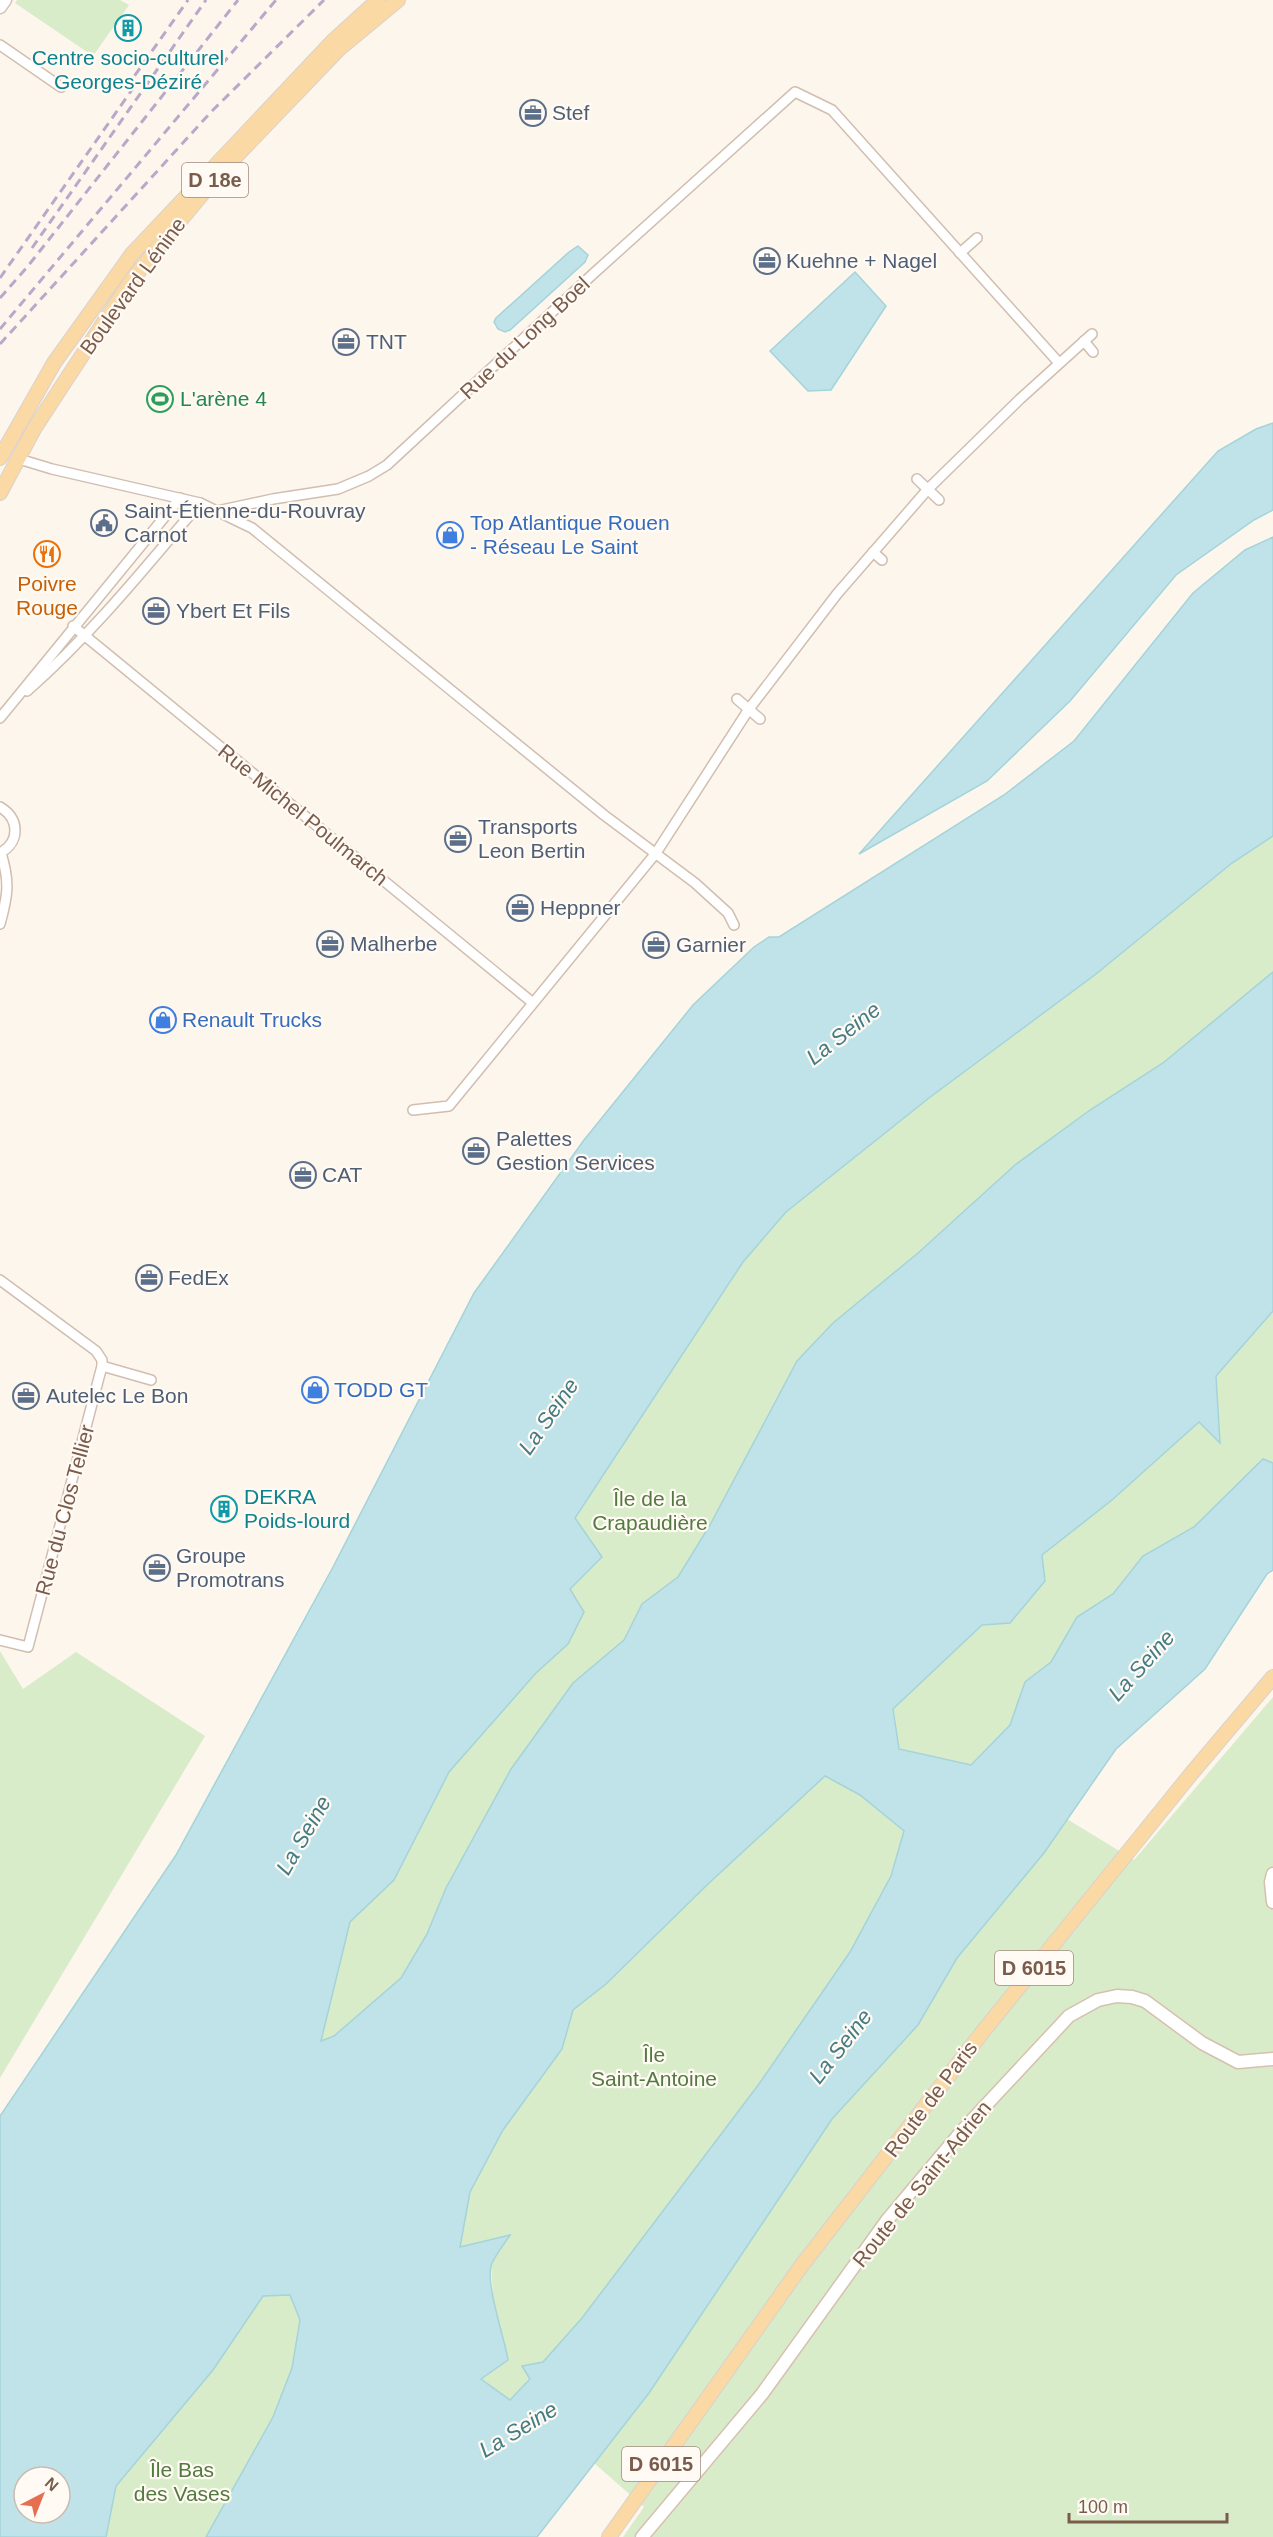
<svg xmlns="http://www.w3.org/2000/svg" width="1273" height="2537" font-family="Arial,sans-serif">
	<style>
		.green { fill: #d8ecc9 }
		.water { fill: #bfe3e8; stroke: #a5d3da; stroke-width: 1.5; fill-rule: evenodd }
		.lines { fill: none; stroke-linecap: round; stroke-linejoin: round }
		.street-casing { stroke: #d1beb0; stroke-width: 12 }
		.secondary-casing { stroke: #d6c0b0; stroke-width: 15 }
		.primary-casing { stroke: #dad1cd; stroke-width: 16 }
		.street { stroke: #fff; stroke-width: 9 }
		.secondary { stroke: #fff; stroke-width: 12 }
		.primary { stroke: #fbd9a5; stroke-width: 14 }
		.rail { stroke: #b9a8c9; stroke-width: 3; stroke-dasharray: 9 6; stroke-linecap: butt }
		.labels { text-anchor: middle; stroke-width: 4.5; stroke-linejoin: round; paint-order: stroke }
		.shield { fill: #fffaf3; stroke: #a28b7f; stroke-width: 1.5 }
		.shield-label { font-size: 20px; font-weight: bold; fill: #7a5c4d }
		.culture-label { font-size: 21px; fill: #0d838f; stroke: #fffaf3 }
		.service-label { font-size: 21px; fill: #4e5e75; stroke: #fffaf3; text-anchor: start }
		.street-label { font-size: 21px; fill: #7a5c4d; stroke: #fffaf3 }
		.leisure-label { font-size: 21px; fill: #27864d; stroke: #fffaf3; text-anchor: start }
		.shop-label { font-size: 21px; fill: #366cbe; stroke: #fffaf3; text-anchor: start }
		.food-label { font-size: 21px; fill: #c56008; stroke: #fffaf3 }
		.park-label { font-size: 21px; fill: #537a41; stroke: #fffaf3 }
		.water-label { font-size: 22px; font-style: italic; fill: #437c86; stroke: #fffaf3 }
	</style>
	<rect width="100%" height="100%" fill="#fdf6ec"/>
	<g class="green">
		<path d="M17,0H120L129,5L93,56L15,3Z"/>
		<path d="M1273,836V972L1163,1063L1090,1110L1015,1165L918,1253L833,1323L797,1361L710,1525L678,1577L642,1604L624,1640L573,1683L511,1769L446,1888L427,1934L401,1978L334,2036L321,2042L350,1922L394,1880L449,1772L536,1673L568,1644L575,1519L743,1262L786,1211L929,1098L1096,974L1232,863Z"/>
		<path d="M1273,1311V1463L1263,1460L1194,1527L1143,1556L1113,1594L1077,1617L1051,1662L1025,1682L1010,1725L971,1765L899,1749L893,1709L982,1625L1045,1581L1042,1555L1112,1500L1199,1422L1220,1442L1216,1376Z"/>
		<path d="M0,1651L23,1689L76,1652L205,1736L0,2078Z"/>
		<path d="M1273,1697V2537H623L644,2507L594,2463L649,2393L832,2119L918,2025L957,1958L1044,1853L1067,1819L1134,1860Z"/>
		<path d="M825,1776L860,1795L904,1832L891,1876L850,1952L759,2084L582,2318L511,2400L480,2379L505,2344L494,2309L491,2265L509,2235L460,2247L470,2192L503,2130L562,2049L573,2010L606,1984L708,1884Z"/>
		<path d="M290,2295L300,2320L292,2368L273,2417L206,2537H106L115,2486L213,2370L263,2296Z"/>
	</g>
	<g class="water">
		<path d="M578,246L588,255L585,262L510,330L505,332L498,329L494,322L496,318L569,252Z"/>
		<path d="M855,272L886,306L831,390L808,391L770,351Z"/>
		<path d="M1273,423V510L1254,520L1176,575L1070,701L987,781L859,854L1218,451L1256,429Z"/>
		<path d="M1273,537V836L1232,863L1096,974L929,1098L786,1212L743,1262L575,1518L602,1557L570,1589L584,1612L568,1644L536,1673L449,1772L394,1880L350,1922L321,2041L334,2036L401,1978L427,1934L446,1888L511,1769L573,1683L624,1640L642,1604L678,1577L710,1525L797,1361L833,1323L918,1253L1015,1165L1090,1110L1163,1063L1273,972V1311L1216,1376L1220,1443L1199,1422L1112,1500L1042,1555L1045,1581L1010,1623L982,1625L893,1709L899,1749L971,1765L1010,1725L1025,1682L1051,1662L1077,1617L1113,1594L1143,1556L1194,1527L1263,1459L1273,1463V1570L1267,1574L1205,1669L1116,1749L1044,1853L957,1958L918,2025L832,2119L649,2393L537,2537H206L273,2417L292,2368L300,2320L290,2295L263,2296L213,2370L116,2486L106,2537H0V2116L176,1855L333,1567L474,1293L584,1140L693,1005L754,947L769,937H779L1004,795L1074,741L1193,593L1245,550ZM825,1776L860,1795L904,1831L891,1876L850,1952L759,2084L582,2318L543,2362L522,2366L530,2379L510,2400L481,2379L508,2360C505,2339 484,2281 492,2263C497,2253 504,2244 510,2235L460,2247L470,2192L503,2130L562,2049L573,2010L606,1984L708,1884ZM24,2477H60V2513H24Z"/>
	</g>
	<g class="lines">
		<defs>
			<g id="street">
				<path d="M0,45L61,87"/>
				<path d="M960,253L977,238"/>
				<path d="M1084,341L1093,352"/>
				<path d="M19,459L52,469L200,503L252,528L604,815L695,883L728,913L734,925"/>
				<path d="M917,479L939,500"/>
				<path d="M217,511L273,499L338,489L369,476L387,465L593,274L795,92L832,110L1059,363"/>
				<path d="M873,552L882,560"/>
				<path d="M73,626L533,1003"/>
				<path d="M27,691C91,635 145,568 200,503"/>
				<path d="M737,699L760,719"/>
				<path d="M0,718L180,498"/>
				<path d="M0,807C20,819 20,842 0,853"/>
				<path d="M0,924C8,895 10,882 1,853"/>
				<path d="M413,1110L449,1106L656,853L749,709L837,594L928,489L1020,399L1092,334"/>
				<path d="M0,1280L96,1351L102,1360V1366L28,1647L0,1640"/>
				<path d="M102,1366L151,1380"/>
			</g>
			<g id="secondary">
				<path d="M0,7L5,0"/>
				<path d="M1273,1874L1271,1882L1273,1902"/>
				<path d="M642,2537L762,2394L888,2219L961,2132L1069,2016L1098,2000L1117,1996L1132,1997L1145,2001L1202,2043L1238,2062L1273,2059"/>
			</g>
			<g id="primary">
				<path d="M0,458L54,363L132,254L332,42L378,0"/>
				<path d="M0,493L34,429L62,386L131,281L169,234L219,174L340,48L398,0"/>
				<path d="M609,2537L802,2265L981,2034L1191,1774L1273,1677"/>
			</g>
		</defs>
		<use href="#street" class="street-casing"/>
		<use href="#secondary" class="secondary-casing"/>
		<use href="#primary" class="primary-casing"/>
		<use href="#street" class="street"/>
		<use href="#secondary" class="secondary"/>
		<use href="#primary" class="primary"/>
		<g class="rail">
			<path d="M126,88L188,0"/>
			<path d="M32,248L206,0"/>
			<path d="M0,278L136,84"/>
			<path d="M0,298L28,266L238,0"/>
			<path d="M0,329L276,0"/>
			<path d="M0,344L211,112L324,0"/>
		</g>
	</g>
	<defs>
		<symbol id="building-ring" viewBox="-11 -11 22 22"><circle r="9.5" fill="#fffaf3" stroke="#0f9aa8" stroke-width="1.5"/><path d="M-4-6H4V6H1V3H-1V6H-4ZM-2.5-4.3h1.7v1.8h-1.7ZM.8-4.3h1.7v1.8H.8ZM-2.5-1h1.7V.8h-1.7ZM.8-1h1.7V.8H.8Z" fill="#0f9aa8"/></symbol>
		<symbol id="office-ring" viewBox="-11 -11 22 22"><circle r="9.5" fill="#fffaf3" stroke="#5c6f8a" stroke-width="1.5"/><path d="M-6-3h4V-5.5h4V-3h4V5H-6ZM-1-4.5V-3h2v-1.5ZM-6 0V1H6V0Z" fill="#5c6f8a"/></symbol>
		<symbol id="stadium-ring" viewBox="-11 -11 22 22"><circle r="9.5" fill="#fffaf3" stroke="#2e9e5b" stroke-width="1.5"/><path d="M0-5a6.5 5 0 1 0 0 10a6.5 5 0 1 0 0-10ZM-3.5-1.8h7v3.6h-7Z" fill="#2e9e5b"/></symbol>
		<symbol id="civic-ring" viewBox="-11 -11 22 22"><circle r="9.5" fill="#fffaf3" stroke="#5c6f8a" stroke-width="1.5"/><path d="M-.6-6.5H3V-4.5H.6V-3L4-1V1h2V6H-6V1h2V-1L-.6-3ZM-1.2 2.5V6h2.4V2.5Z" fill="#5c6f8a"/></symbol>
		<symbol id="shop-ring" viewBox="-11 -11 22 22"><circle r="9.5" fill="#fffaf3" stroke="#3f7fe0" stroke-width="1.5"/><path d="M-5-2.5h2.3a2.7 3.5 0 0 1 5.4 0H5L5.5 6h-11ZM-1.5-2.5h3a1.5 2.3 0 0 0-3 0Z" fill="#3f7fe0"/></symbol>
		<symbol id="restaurant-ring" viewBox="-11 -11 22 22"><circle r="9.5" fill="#fffaf3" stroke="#e8710a" stroke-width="1.5"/><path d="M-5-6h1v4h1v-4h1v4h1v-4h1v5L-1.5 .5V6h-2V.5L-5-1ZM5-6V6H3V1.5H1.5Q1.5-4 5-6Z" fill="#e8710a"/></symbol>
	</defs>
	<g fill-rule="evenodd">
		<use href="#building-ring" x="113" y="13" width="30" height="30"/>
		<use href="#office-ring" x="518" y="98" width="30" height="30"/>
		<use href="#office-ring" x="752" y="246" width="30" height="30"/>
		<use href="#office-ring" x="331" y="327" width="30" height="30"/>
		<use href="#stadium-ring" x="145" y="384" width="30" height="30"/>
		<use href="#civic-ring" x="89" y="508" width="30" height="30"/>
		<use href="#shop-ring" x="435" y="520" width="30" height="30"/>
		<use href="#restaurant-ring" x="32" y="539" width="30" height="30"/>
		<use href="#office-ring" x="141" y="596" width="30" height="30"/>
		<use href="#office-ring" x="443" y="824" width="30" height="30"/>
		<use href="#office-ring" x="505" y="893" width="30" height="30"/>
		<use href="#office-ring" x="315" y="929" width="30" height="30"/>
		<use href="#office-ring" x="641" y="930" width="30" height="30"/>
		<use href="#shop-ring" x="148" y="1005" width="30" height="30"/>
		<use href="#office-ring" x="461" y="1136" width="30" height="30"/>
		<use href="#office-ring" x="288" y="1160" width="30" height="30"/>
		<use href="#office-ring" x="134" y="1263" width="30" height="30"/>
		<use href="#shop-ring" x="300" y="1375" width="30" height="30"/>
		<use href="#office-ring" x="11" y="1381" width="30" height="30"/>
		<use href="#building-ring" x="209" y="1494" width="30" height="30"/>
		<use href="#office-ring" x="142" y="1553" width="30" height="30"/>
	</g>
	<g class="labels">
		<g class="shield">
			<rect x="182" y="163" width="66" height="34" rx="4.5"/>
			<rect x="995" y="1951" width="78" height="34" rx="4.5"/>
			<rect x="622" y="2447" width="78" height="34" rx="4.5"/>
		</g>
		<g class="shield-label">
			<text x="215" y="187">D 18e</text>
			<text x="1034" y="1975">D 6015</text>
			<text x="661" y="2471">D 6015</text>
		</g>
		<g class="culture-label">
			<text x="128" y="65">Centre socio-culturel<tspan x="128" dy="24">Georges-Déziré</tspan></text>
			<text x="244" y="1504" text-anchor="start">DEKRA<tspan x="244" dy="24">Poids-lourd</tspan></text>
		</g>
		<g class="service-label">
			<text x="552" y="120">Stef</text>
			<text x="786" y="268">Kuehne + Nagel</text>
			<text x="366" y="349">TNT</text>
			<text x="124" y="518">Saint-Étienne-du-Rouvray<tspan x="124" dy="24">Carnot</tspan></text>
			<text x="176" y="618">Ybert Et Fils</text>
			<text x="478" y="834">Transports<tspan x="478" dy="24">Leon Bertin</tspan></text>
			<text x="540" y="915">Heppner</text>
			<text x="350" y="951">Malherbe</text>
			<text x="676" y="952">Garnier</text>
			<text x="496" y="1146">Palettes<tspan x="496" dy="24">Gestion Services</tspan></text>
			<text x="322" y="1182">CAT</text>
			<text x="168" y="1285">FedEx</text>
			<text x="46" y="1403">Autelec Le Bon</text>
			<text x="176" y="1563">Groupe<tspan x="176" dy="24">Promotrans</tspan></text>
		</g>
		<g class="street-label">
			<text transform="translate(133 286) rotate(-54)" y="7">Boulevard Lénine</text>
			<text transform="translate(525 338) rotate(-43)" y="7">Rue du Long Boel</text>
			<text transform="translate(303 815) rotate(39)" y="7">Rue Michel Poulmarch</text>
			<text transform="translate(65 1510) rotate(-75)" y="7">Rue du Clos Tellier</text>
			<text transform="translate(931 2099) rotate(-53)" y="7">Route de Paris</text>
			<text transform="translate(922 2184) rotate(-51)" y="7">Route de Saint-Adrien</text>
		</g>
		<g class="leisure-label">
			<text x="180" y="406">L'arène 4</text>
		</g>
		<g class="shop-label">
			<text x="470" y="530">Top Atlantique Rouen<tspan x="470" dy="24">- Réseau Le Saint</tspan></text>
			<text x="182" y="1027">Renault Trucks</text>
			<text x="334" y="1397">TODD GT</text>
		</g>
		<g class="food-label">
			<text x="47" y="591">Poivre<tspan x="47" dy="24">Rouge</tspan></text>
		</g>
		<g class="park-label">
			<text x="650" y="1506">Île de la<tspan x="650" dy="24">Crapaudière</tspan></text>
			<text x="654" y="2062">Île<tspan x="654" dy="24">Saint-Antoine</tspan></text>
			<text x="182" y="2477">Île Bas<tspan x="182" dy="24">des Vases</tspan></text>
		</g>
		<g class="water-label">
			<text transform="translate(843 1033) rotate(-38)" y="8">La Seine</text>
			<text transform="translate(548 1416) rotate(-55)" y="8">La Seine</text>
			<text transform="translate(1141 1665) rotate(-48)" y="8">La Seine</text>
			<text transform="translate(303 1835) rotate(-60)" y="8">La Seine</text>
			<text transform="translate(840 2046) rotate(-52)" y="8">La Seine</text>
			<text transform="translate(518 2429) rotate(-31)" y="8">La Seine</text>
		</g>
	</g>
	<g transform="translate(42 2495) rotate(42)"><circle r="28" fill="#fffaf3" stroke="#cabbb1" stroke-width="1.5"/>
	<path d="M0-4.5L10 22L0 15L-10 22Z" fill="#e76f51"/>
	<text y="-9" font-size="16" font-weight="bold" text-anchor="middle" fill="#7a5c4d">N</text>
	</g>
	<path d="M1069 2513v9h158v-9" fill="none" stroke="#7a5c4d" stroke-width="3"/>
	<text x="1078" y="2513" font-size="18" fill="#7a5c4d" stroke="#fffaf3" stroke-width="4.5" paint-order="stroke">100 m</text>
</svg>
